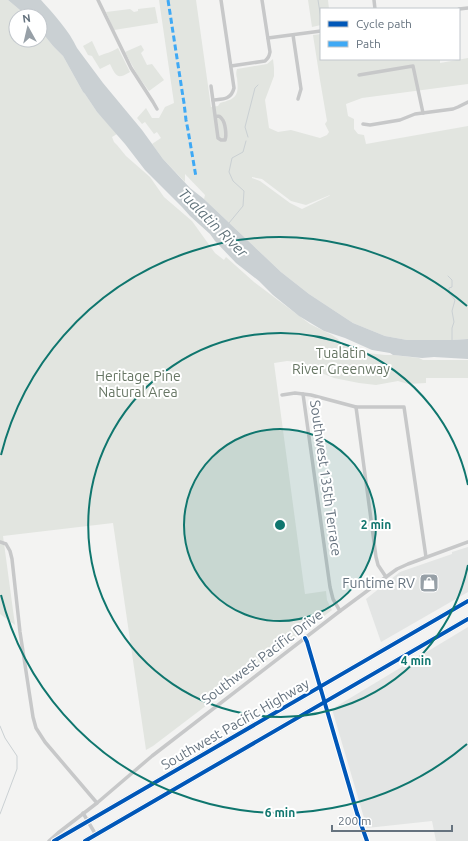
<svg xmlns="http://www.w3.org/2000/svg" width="468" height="841" font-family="Ubuntu,sans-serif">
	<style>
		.built { fill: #e3e5e4 }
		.green { fill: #e2e5e0; fill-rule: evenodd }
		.water { fill: #cad0d3 }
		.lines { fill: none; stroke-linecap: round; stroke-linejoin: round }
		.stream { stroke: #cad0d3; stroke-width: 1 }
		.trunk-casing { stroke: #d0d1d1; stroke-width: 6 }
		.minor { stroke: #c7c8c9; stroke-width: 3.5 }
		.tertiary { stroke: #c7c8c9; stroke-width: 4 }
		.trunk { stroke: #dddede; stroke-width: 5.5 }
		.quiet { stroke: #3fa9f5; stroke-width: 3; stroke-dasharray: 6 3; stroke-linecap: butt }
		.cycleway-casing { stroke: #fff; stroke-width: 6 }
		.cycleway { stroke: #0057b8; stroke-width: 4 }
		.ring { fill: none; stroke: #0f766e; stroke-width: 2 }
		.labels { text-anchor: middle; stroke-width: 4; stroke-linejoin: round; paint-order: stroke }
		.park-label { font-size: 14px; fill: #677664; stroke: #fff }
		.street-label { font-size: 14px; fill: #66737f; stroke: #fff }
		.poi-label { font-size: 14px; fill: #66737f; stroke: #fff; text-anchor: end }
		.water-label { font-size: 15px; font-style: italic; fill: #62747c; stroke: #fff }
		.centre { fill: #0f766e; stroke: #fff; stroke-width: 2 }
		.ring-label { font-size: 12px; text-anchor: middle; font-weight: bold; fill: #0f766e; stroke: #fff; stroke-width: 4; stroke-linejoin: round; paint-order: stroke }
	</style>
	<rect width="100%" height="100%" fill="#f3f3f2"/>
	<g class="built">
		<path d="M468,547V592L381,642L366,599L400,572L452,554V552Z"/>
		<path d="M468,627V841H436L432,821L367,828L332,709Z"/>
	</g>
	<g class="green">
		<path d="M0,0H8L27,16H16V40H40V30L53,46L63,56L83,92L85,94L97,112L117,134L112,137L114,142L117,145L126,156L150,177L164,197L192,221L215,253L224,260L226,257L254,282L310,324L332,335L338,339L341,343L351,347L358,352L385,355H393L419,358L423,360H468V378H426V383L408,384L398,381L376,385L359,383L334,378L306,367L300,362L287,361L274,363L305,594L326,591L327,600L332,610L153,746L146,750L113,523L3,536L15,625L0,614Z"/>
		<path d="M159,0H196L211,107L218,106L220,103C237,99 239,95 237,78C236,75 236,72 237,69L267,64L273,59L274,68V76L265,100L269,128L278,132L291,130L320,138L327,135L329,132L325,124L327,121L320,80L313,35L321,34V59H440V63L468,58V84L362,98L346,104L348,116L354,119V129L358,134L364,135L366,144L468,126V339L453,340H407L385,336L353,323L309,294L281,272L204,199L205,195L185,174V182L163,159L152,144L161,138L157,132L154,134L145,122L142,124L137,118L146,108L152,118H159L165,107L174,103ZM252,177L262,179L291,201L306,205L330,195L329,196L302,209L290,203L260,181L252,178Z"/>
		<path d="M308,0H328L329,9H321V25L312,27Z"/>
		<path d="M155,7L158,23L114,30L106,12L130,9L134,12L138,11V9Z"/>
		<path d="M92,41L99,56C106,53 112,52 118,48L130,72C117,80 116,76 110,64L100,69L92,56L88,55L83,46Z"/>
		<path d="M141,45L144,50L141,53L147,65L152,64L164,80L149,91L138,76L125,52Z"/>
	</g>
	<path class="water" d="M8,0H41C53,13 70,32 77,48L103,83L142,130L163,159L190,188L204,199L281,272L309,294L353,323L385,336L407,340H453L468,339V359L434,357L422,358L393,355L390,353L372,350L345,338L324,331L299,316L273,295L259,281L236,263L215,241L210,234L190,216L182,207L145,170L125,144L97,112L85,94L83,92L63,56L53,46L40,30V16H27Z"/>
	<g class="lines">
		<g class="stream">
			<path d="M318,0L321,19"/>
			<path d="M248,137L245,127L255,88L258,85"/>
			<path d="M229,223L243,206L244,191L233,181L229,172L232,158L243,152L246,141"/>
			<path d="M448,276L452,280V287L449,288V293L455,300L452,311L454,322L452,328V341"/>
			<path d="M0,726L5,738L17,756V769L0,814"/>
		</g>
		<defs>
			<g id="trunk">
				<path d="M54,841L468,601"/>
				<path d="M85,841L468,619"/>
			</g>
		</defs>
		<use href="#trunk" class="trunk-casing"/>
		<g class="minor">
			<path d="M98,0L131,68L153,102L157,109"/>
			<path d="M374,0L375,9"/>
			<path d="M459,9L468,8"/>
			<path d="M293,35L301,89L298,99"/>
			<path d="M268,38L321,31"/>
			<path d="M231,66L265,61C268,58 269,57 270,52L262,0"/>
			<path d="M359,75L413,66L423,113"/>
			<path d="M211,86L218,138L221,140H225C227,135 225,122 222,119C220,116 219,116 216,116"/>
			<path d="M213,100C223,99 231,100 234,88L221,0"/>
			<path d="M363,124L370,125L400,120L415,114L453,109L458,107L468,102"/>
			<path d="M303,394L330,587L333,599L340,611"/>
			<path d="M282,395L295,393L311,395L356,407H404L426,557"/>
			<path d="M356,407L376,557L378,565L386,577"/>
			<path d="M0,542L6,544L10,551L12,559L20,632L33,717L36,728L45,742L97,803"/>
			<path d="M83,813L96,835"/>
			<path d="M49,841L58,833L97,803L152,756L340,611L386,577L397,569L408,564L468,542"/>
		</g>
		<path class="tertiary" d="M305,638L307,642L357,813L367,841"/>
		<use href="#trunk" class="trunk"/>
		<path class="quiet" d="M168,0L183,97L184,103L186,120L188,130L196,177"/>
		<defs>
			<g id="cycleway">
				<path d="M305,638L307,642L357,813L367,841"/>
				<path d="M54,841L468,601"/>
				<path d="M85,841L468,619"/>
			</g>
		</defs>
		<use href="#cycleway" class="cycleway-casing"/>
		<use href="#cycleway" class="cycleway"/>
	</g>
	<circle cx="280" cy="525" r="96" fill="#0f766e" fill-opacity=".12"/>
	<g class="ring">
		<circle cx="280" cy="525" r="96"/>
		<path d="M468 565A192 192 0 1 1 468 485"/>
		<path d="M467 744A288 288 0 0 1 1 595M1 455A288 288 0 0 1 467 306"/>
	</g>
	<defs>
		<symbol id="shop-square" viewBox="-11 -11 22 22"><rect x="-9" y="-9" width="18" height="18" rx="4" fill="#97a0a7" stroke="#fff"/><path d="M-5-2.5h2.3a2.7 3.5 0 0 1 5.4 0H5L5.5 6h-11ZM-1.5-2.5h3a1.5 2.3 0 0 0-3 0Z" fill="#fff"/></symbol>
	</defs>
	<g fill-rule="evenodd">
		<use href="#shop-square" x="418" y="572" width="22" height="22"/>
	</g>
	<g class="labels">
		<g class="park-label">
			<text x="341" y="358">Tualatin<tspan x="341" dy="16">River Greenway</tspan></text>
			<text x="138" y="381">Heritage Pine<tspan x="138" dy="16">Natural Area</tspan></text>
		</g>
		<g class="street-label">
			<text transform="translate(326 478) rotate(82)" y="5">Southwest 135th Terrace</text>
			<text transform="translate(262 657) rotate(-37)" y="5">Southwest Pacific Drive</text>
			<text transform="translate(235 724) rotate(-30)" y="5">Southwest Pacific Highway</text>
		</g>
		<g class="poi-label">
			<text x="415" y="588">Funtime RV</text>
		</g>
		<g class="water-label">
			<text transform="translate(213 223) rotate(45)" y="5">Tualatin River</text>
		</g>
	</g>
	<circle cx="280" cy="525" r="6" class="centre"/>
	<g class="ring-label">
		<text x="376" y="529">2 min</text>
		<text x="416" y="665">4 min</text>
		<text x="280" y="817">6 min</text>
	</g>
	<rect x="320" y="8" width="140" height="52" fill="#ffffff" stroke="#c2c7cc"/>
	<rect x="328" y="21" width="20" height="6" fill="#0057b8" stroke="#c2c7cc"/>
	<text x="356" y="28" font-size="12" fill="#66737f">Cycle path</text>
	<rect x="328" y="41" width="20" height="6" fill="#3fa9f5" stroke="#c2c7cc"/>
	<text x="356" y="48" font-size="12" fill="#66737f">Path</text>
	<g transform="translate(28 28) rotate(352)"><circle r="19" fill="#ffffff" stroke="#c2c7cc"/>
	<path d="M0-3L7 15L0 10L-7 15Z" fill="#97a0a7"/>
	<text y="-6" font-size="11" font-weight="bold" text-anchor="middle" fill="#66737f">N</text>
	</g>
	<path d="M332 825v6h120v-6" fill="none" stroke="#66737f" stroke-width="2"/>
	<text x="338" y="825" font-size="12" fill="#66737f" stroke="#ffffff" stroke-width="3" paint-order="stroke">200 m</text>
</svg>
